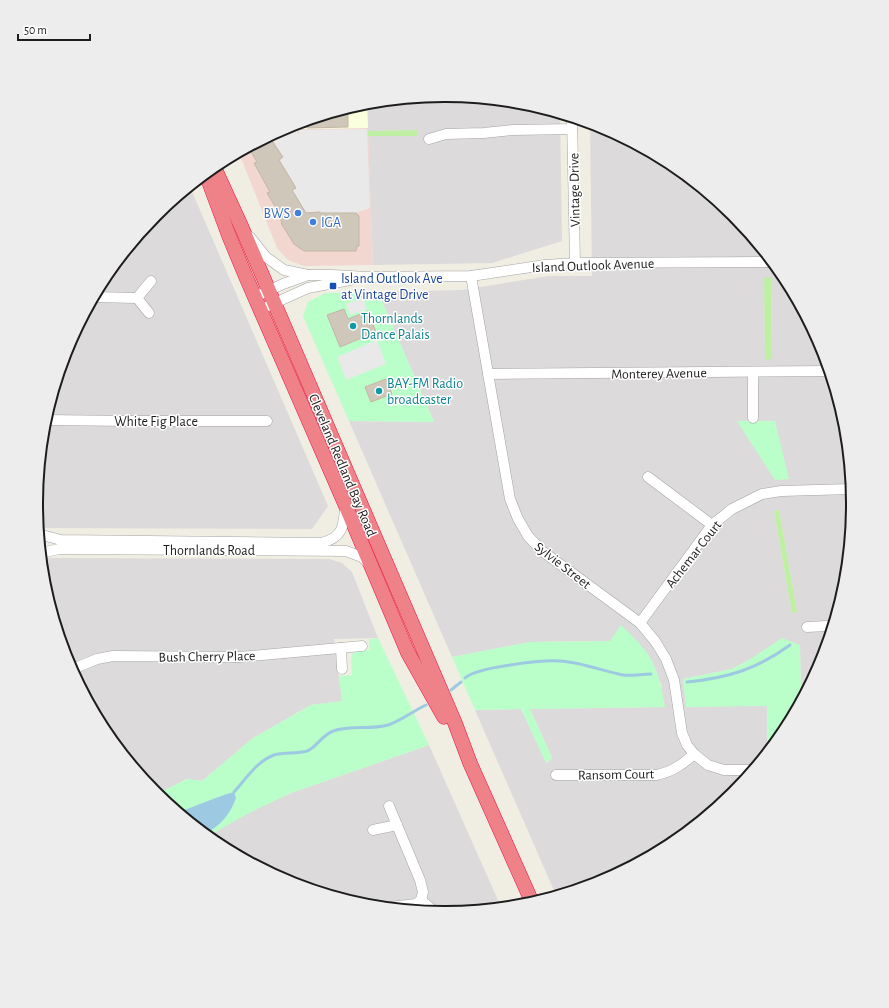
<svg xmlns="http://www.w3.org/2000/svg" width="889" height="1008" font-family="'Alegreya Sans',sans-serif">
	<style>
		.residential { fill: #dcdada; fill-rule: evenodd }
		.commercial { fill: #f2d6d0 }
		.education { fill: #faffdc }
		.grass { fill: #beefa3 }
		.park { fill: #baffc9; fill-rule: evenodd }
		.parking { fill: #e9e9e9 }
		.water { fill: #9ec9e2 }
		.lines { fill: none; stroke-linecap: round; stroke-linejoin: round }
		.stream { stroke: #9ec9e2; stroke-width: 3 }
		.building { fill: #d0c7bb; stroke: #c3b5a3 }
		.minor-casing { stroke: #a4a4a4; stroke-width: 11 }
		.highway-casing { stroke: #ea1340; stroke-width: 15 }
		.minor { stroke: #fff; stroke-width: 10 }
		.highway { stroke: #ef8288; stroke-width: 14 }
		.shop-dot { fill: #3f7fe0; stroke: #fff; stroke-width: 1.5 }
		.transit-dot { fill: #1a4fb4; stroke: #fff; stroke-width: 1.5 }
		.culture-dot { fill: #0f9aa8; stroke: #fff; stroke-width: 1.5 }
		.labels { text-anchor: middle; stroke-width: 3; stroke-linejoin: round; paint-order: stroke }
		.street-label { font-size: 14px; fill: #1d1d1d; stroke: #fff }
		.shop-label { font-size: 14px; fill: #366cbe; stroke: #fff; text-anchor: end }
		.transit-label { font-size: 14px; fill: #164399; stroke: #fff; text-anchor: start }
		.culture-label { font-size: 14px; fill: #0d838f; stroke: #fff; text-anchor: start }
		.rim { fill: none; stroke: #1d1d1d; stroke-width: 2 }
	</style>
	<rect width="100%" height="100%" fill="#f0ede2"/>
	<g class="residential">
		<path d="M445,96L524,103L560,114L562,241L492,263L373,265L368,136H417V130L368,131L367,103Z"/>
		<path d="M590,123L601,127L672,164L734,215L784,277L822,348L845,425L853,504L845,584L822,661L801,700L800,645L749,660L732,669L683,679L686,706H767V752L733,793L671,844L601,881L556,895L475,710L521,709L547,763L552,758L530,709L664,707L661,683L610,641L530,642L452,657L349,421L434,422L378,292L462,290L549,276H592ZM764,278H771L772,359H765ZM779,510L797,612L792,613L774,511Z"/>
		<path d="M190,187L328,506L312,529L38,528L36,504L44,424L67,347L105,277L156,215Z"/>
		<path d="M41,558L329,559L342,563L352,572L378,638L334,639L342,701L311,705L253,738L202,781L187,779L157,794L105,731L67,660L44,583Z"/>
		<path d="M429,745L501,907L444,912L365,905L288,881L217,844L208,836L251,811L291,793Z"/>
	</g>
	<path class="commercial" d="M296,124L299,129L368,128L373,265L304,266L288,260L277,248L239,153L288,127Z"/>
	<path class="education" d="M367,103L368,128L298,129L296,124Z"/>
	<g class="grass">
		<path d="M417,130V136H368V131Z"/>
		<path d="M771,277L772,359L765,360L764,278Z"/>
		<path d="M779,510L797,612L792,613L774,511Z"/>
	</g>
	<g class="park">
		<path d="M378,292L434,422L349,421L303,316L308,302L325,293ZM344,309L348,319L368,311L376,332L340,347L327,316ZM386,379L392,394L371,402L366,387Z"/>
		<path d="M737,421H775L789,479L775,480Z"/>
		<path d="M621,625C629,633 637,640 643,648C658,665 661,686 665,707L530,709L552,758L546,763L521,709L475,710L452,657L530,642L610,641Z"/>
		<path d="M378,638L429,745L291,793L251,812L208,836L157,794L187,779L202,781L253,738L311,705L342,701L339,676L352,675C351,655 347,651 369,650V639Z"/>
		<path d="M782,638L800,645L801,700L784,731L767,752V706L686,707L683,679L732,669L749,660Z"/>
	</g>
	<g class="parking">
		<path d="M294,125L299,135V130L367,129L370,208L356,213H320V212L306,213L292,190L296,187L279,160L282,157L271,136Z"/>
		<path d="M363,298L367,309L350,315L346,304Z"/>
		<path d="M377,340L386,364L346,380L337,357Z"/>
	</g>
	<path class="water" d="M234,792L236,798C230,815 221,824 206,834L179,812C197,806 215,797 234,792Z"/>
	<g class="lines">
		<g class="stream">
			<path d="M465,678C477,667 542,660 560,661C581,662 602,671 623,675C632,676 642,674 651,674"/>
			<path d="M687,682C728,678 757,669 790,645"/>
			<path d="M451,690L461,682"/>
			<path d="M234,792C245,780 257,761 274,755C284,752 297,754 307,751C316,748 322,735 333,731C351,725 370,730 388,725C399,722 415,710 426,705"/>
		</g>
	</g>
	<g class="building">
		<path d="M348,108V127L307,128V121Z"/>
		<path d="M269,137L283,157L279,160L296,188L292,190L306,213L320,212V213H356L359,216V246H357L356,251H304L294,244L281,223L282,222L279,218L281,216L267,193L270,192L254,163L257,162L249,148Z"/>
		<path d="M344,309L348,319L368,311L376,332L340,347L327,315Z"/>
		<path d="M386,379L392,394L371,402L365,387Z"/>
	</g>
	<g class="lines">
		<defs>
			<g id="minor">
				<path d="M572,118L575,263"/>
				<path d="M429,139L446,134L484,133L513,130L572,129"/>
				<path d="M250,237L266,257L284,270L308,275"/>
				<path d="M471,276L510,499L518,519L528,536L542,551L640,623L655,641L666,659L674,680L682,733L687,745L694,754L708,765L724,770H752"/>
				<path d="M94,297L137,298"/>
				<path d="M255,297L283,284L308,275H332L367,277L471,276L545,265L575,263L771,262"/>
				<path d="M268,306L308,288L350,280"/>
				<path d="M149,313L137,298L151,281"/>
				<path d="M753,372V418"/>
				<path d="M488,374L829,371"/>
				<path d="M45,420L131,421H267"/>
				<path d="M648,477L712,525"/>
				<path d="M42,535L61,540L321,543C342,538 344,527 345,507"/>
				<path d="M41,553L59,549L346,551L362,557L369,564"/>
				<path d="M640,623L712,525L732,509L762,494L781,491L852,489"/>
				<path d="M807,627L827,626L832,628"/>
				<path d="M341,648L342,669"/>
				<path d="M68,662L75,668L76,677"/>
				<path d="M75,668L97,659L113,656L239,657L362,646"/>
				<path d="M556,775H657C673,771 682,765 694,754"/>
				<path d="M389,806L420,880L423,892L421,900"/>
				<path d="M373,830L397,825"/>
				<path d="M421,900L434,911"/>
				<path d="M390,907L416,904L421,900"/>
			</g>
			<g id="highway">
				<path d="M214,167L242,228L455,723L470,763L532,902"/>
				<path d="M206,174L229,236L246,277L345,504L408,653L444,717"/>
			</g>
		</defs>
		<use href="#minor" class="minor-casing"/>
		<use href="#highway" class="highway-casing"/>
		<use href="#minor" class="minor"/>
		<use href="#highway" class="highway"/>
	</g>
	<g class="shop-dot">
		<circle cx="298" cy="213" r="4"/>
		<circle cx="313" cy="222" r="4"/>
	</g>
	<rect class="transit-dot" x="329" y="282" width="8" height="8" rx="2"/>
	<g class="culture-dot">
		<circle cx="353" cy="326" r="4"/>
		<circle cx="379" cy="391" r="4"/>
	</g>
	<g class="labels">
		<g class="street-label">
			<text transform="translate(574 190) rotate(-91)" y="5">Vintage Drive</text>
			<text transform="translate(593 265) rotate(-2)" y="5">Island Outlook Avenue</text>
			<text transform="translate(659 373) rotate(-1)" y="5">Monterey Avenue</text>
			<text x="156" y="426">White Fig Place</text>
			<text transform="translate(343 465) rotate(67)" y="5">Cleveland Redland Bay Road</text>
			<text x="209" y="555">Thornlands Road</text>
			<text transform="translate(693 554) rotate(-52)" y="5">Achemar Court</text>
			<text transform="translate(563 565) rotate(38)" y="5">Sylvie Street</text>
			<text transform="translate(207 656) rotate(-1)" y="5">Bush Cherry Place</text>
			<text transform="translate(616 774) rotate(-1)" y="5">Ransom Court</text>
		</g>
		<g class="shop-label">
			<text x="290" y="218">BWS</text>
			<text x="321" y="227" text-anchor="start">IGA</text>
		</g>
		<g class="transit-label">
			<text x="341" y="283">Island Outlook Ave<tspan x="341" dy="16">at Vintage Drive</tspan></text>
		</g>
		<g class="culture-label">
			<text x="361" y="323">Thornlands<tspan x="361" dy="16">Dance Palais</tspan></text>
			<text x="387" y="388">BAY-FM Radio<tspan x="387" dy="16">broadcaster</tspan></text>
		</g>
	</g>
	<path d="M0 0H889V1008H0ZM444 102H445A401 401 0 0 1 846 503V505A401 401 0 0 1 445 906H444A401 401 0 0 1 43 505V503A401 401 0 0 1 444 102Z" fill="#ededed" fill-rule="evenodd"/>
	<path class="rim" d="M444 102H445A401 401 0 0 1 846 503V505A401 401 0 0 1 445 906H444A401 401 0 0 1 43 505V503A401 401 0 0 1 444 102Z"/>
	<path d="M18 34v6h72v-6" fill="none" stroke="#1d1d1d" stroke-width="2"/>
	<text x="24" y="34" font-size="12" fill="#1d1d1d" stroke="#ffffff" stroke-width="3" paint-order="stroke">50 m</text>
</svg>
